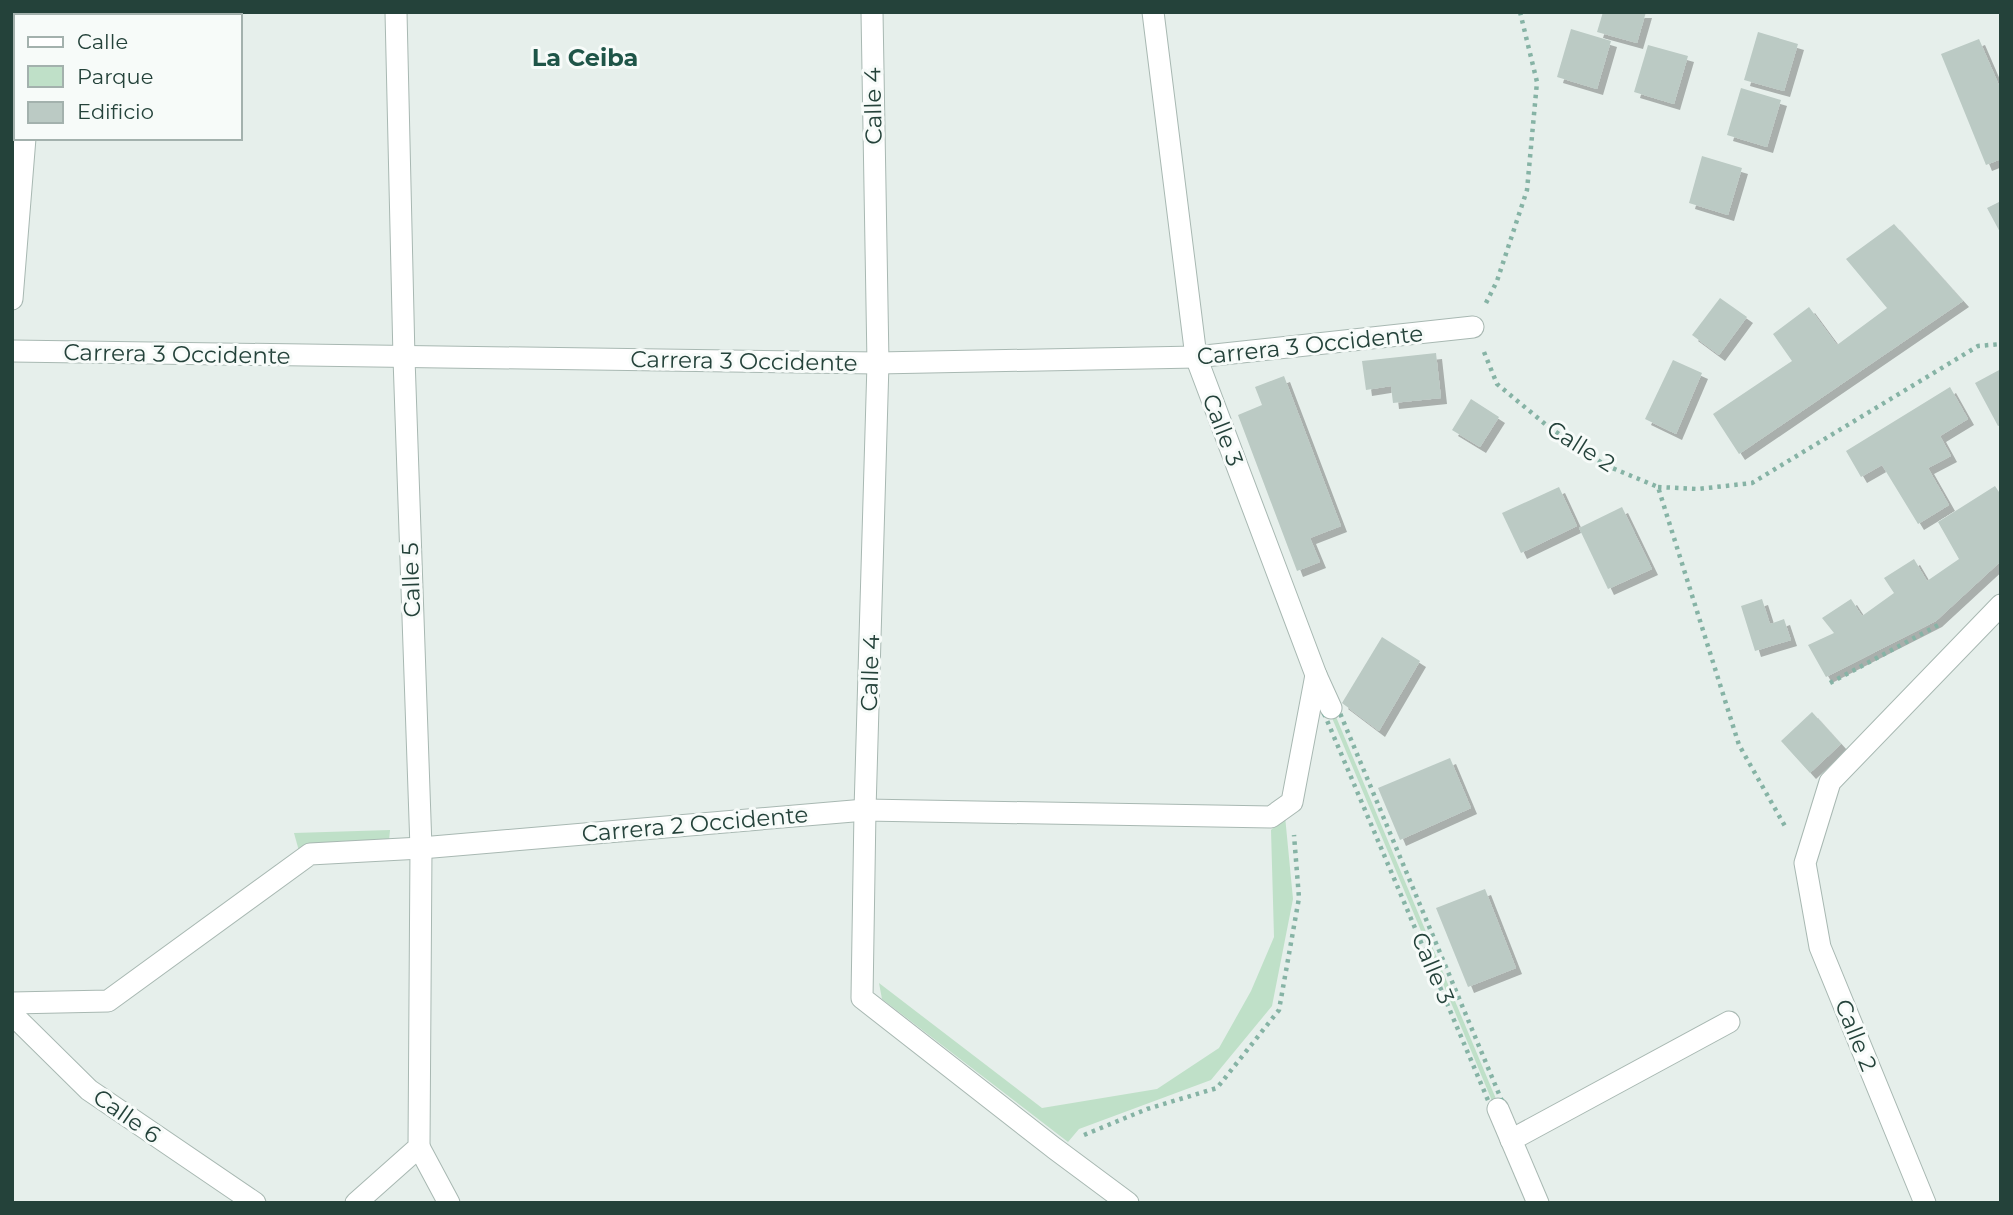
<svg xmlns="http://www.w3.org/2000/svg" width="2013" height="1215" font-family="Montserrat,sans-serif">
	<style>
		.green { fill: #bfe0c8 }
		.building { fill: #bbcac4; filter: url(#shadow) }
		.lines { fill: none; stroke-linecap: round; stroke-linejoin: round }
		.minor-casing { stroke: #a8b8b2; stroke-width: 23 }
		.path { stroke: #86b3a5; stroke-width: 4.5; stroke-dasharray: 3.5 5; stroke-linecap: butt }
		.minor { stroke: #fff; stroke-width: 21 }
		.labels { text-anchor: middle; stroke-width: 6; stroke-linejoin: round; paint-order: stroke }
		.street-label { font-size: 23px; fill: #24423a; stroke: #f7fbf9 }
		.neighbourhood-label { font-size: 24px; font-weight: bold; fill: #1f5548; stroke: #f7fbf9 }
	</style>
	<defs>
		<filter id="shadow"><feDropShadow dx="6" dy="6" stdDeviation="0" flood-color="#0004"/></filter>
	</defs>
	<rect width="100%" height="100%" fill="#e6efeb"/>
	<g class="green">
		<path d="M1334,712L1499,1106L1495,1108L1330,713Z"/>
		<path d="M1285,816L1293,899L1272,1006L1211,1080L1079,1129L1068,1142L882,999L879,983L1042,1108L1157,1089L1219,1048L1251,991L1274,937L1271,830Z"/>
		<path d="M390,830L389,841L299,851L294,833Z"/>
	</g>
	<g class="building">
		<path d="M1603,12H1646L1637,43L1597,32Z"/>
		<path d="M1571,29L1611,41L1597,89L1557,77Z"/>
		<path d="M1758,32L1798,44L1784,91L1744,80Z"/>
		<path d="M1979,39L2001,90V159L1986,165L1941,54Z"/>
		<path d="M1648,45L1688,56L1674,104L1634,92Z"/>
		<path d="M1741,88L1781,100L1767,147L1727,135Z"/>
		<path d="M1702,156L1742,168L1728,215L1689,203Z"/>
		<path d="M2001,201V234L1987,208Z"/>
		<path d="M1894,224L1963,301L1739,454L1713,414L1792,361L1773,334L1809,307L1837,345L1887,308L1846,259Z"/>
		<path d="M1720,298L1747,317L1719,355L1692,335Z"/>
		<path d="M1436,353L1441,398L1393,403L1391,386L1366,390L1362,361Z"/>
		<path d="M1673,360L1702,373L1676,434L1645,419Z"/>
		<path d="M2001,369V425L1998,426L1975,383Z"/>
		<path d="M1284,376L1341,526L1310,538L1320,562L1297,571L1238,415L1262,405L1255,387Z"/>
		<path d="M1950,387L1968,419L1940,436L1951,456L1928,468L1949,505L1918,524L1882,465L1861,477L1846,451Z"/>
		<path d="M1471,399L1499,417L1480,447L1452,430Z"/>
		<path d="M1995,486L2001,495V561L1936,621L1826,677L1808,645L1834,633L1822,618L1851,599L1862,616L1894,593L1884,578L1914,559L1927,581L1959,559L1938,522Z"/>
		<path d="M1559,487L1577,526L1521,553L1502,513Z"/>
		<path d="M1622,507L1652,569L1608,589L1579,528Z"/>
		<path d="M1762,599L1770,624L1784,619L1791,640L1755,651L1741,606Z"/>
		<path d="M1382,637L1420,661L1379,731L1342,703Z"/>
		<path d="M1812,712L1841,744L1810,773L1781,741Z"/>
		<path d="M1450,758L1471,808L1400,840L1378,788Z"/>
		<path d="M1485,889L1516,968L1468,987L1436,908Z"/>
	</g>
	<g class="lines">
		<defs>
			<g id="minor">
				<path d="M25,12V16"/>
				<path d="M872,12L878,363L865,810L862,998L1054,1148L1128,1203"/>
				<path d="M1153,12L1196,357L1316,675L1331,708"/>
				<path d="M12,299L25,138"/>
				<path d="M12,351L878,363L1196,357L1473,327"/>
				<path d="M12,1003L108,1001L310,854L421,848L865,810L1271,817L1292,802L1316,675"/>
				<path d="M12,1014L89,1090L255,1203"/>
				<path d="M1498,1109L1538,1203"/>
				<path d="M1511,1140L1729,1022"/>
				<path d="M419,1147L449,1203"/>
				<path d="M356,1203L419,1147L421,848L404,358L396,12"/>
				<path d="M1925,1203L1820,947L1805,863L1830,782L2001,605"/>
			</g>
		</defs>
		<use href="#minor" class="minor-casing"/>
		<g class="path">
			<path d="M1486,303L1497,281L1527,190L1537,82L1520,12"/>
			<path d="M1484,352L1497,384L1550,428L1605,465L1658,487L1739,745L1786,828"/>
			<path d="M1658,487L1698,489L1752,483L1978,346L2001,344"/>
			<path d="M1830,683L1942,623"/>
			<path d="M1337,706L1504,1106L1493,1112L1323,711Z"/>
			<path d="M1084,1135L1147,1109L1217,1088L1279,1010L1299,898L1294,835"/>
		</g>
		<use href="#minor" class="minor"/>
	</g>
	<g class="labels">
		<g class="street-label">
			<text transform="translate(873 106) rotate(-91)" y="8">Calle 4</text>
			<text transform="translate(1310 345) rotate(-6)" y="8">Carrera 3 Occidente</text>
			<text transform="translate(177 354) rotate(1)" y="8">Carrera 3 Occidente</text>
			<text transform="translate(744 361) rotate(1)" y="8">Carrera 3 Occidente</text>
			<text transform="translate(1223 430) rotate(69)" y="8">Calle 3</text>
			<text transform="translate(1581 446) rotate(32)" y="8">Calle 2</text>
			<text transform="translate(411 580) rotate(-92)" y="8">Calle 5</text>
			<text transform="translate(870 673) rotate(-88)" y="8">Calle 4</text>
			<text transform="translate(695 824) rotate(-5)" y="8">Carrera 2 Occidente</text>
			<text transform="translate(1433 968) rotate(67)" y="8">Calle 3</text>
			<text transform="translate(1856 1035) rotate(68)" y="8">Calle 2</text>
			<text transform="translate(127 1116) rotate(35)" y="8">Calle 6</text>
		</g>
		<g class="neighbourhood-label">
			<text x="585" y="66">La Ceiba</text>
		</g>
	</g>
	<rect width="2013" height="1215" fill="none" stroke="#24423a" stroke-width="28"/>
	<rect x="14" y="14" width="228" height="126" fill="#f7fbf9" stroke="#a3b1ad" stroke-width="2"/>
	<rect x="28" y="37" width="35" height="10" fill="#ffffff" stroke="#a3b1ad" stroke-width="2"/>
	<text x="77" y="49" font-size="21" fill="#24423a">Calle</text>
	<rect x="28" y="66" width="35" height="21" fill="#bfe0c8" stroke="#a3b1ad" stroke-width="2"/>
	<text x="77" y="84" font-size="21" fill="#24423a">Parque</text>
	<rect x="28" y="102" width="35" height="21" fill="#bbcac4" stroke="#a3b1ad" stroke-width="2"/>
	<text x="77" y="119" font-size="21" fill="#24423a">Edificio</text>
</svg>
